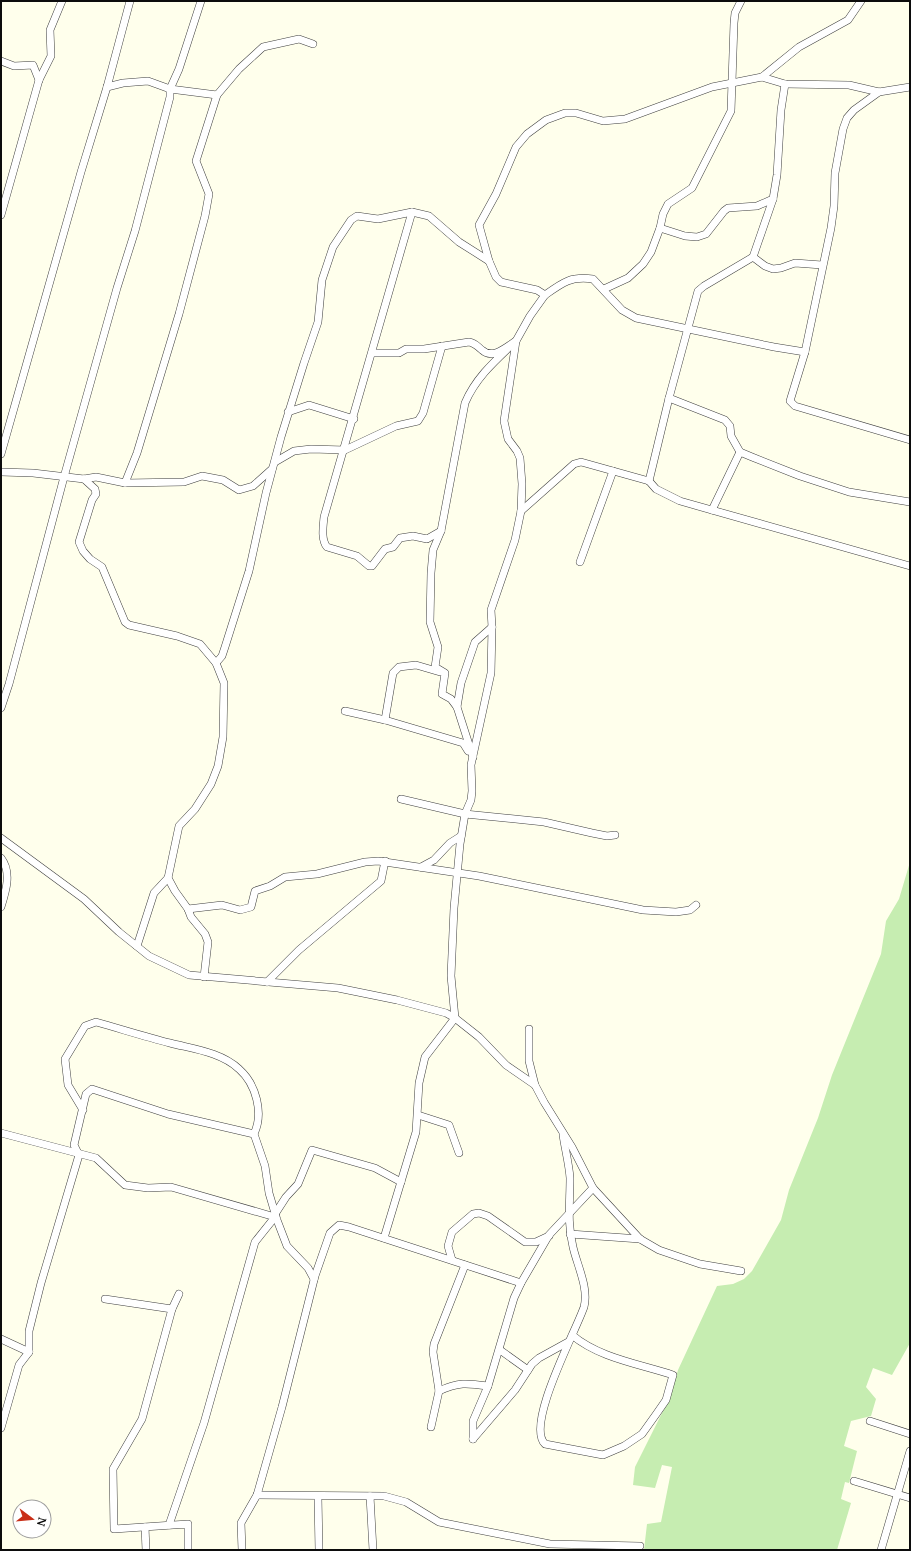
<svg xmlns="http://www.w3.org/2000/svg" width="911" height="1551" font-family="'Noto Serif',serif">
	<style>
		.green { fill: #c6edb1 }
		.lines { fill: none; stroke-linecap: round; stroke-linejoin: round }
		.minor-casing { stroke: #3f3f3f; stroke-width: 8 }
		.minor { stroke: #fff; stroke-width: 7 }
	</style>
	<rect width="100%" height="100%" fill="#ffffec"/>
	<path class="green" d="M910,862V1343L892,1375L873,1368L866,1387L876,1399L871,1416L851,1421L844,1446L857,1451L849,1483L845,1482L841,1499L851,1503L837,1550H644L647,1524L661,1522L672,1467L662,1465L655,1488L633,1485L635,1467L670,1397L678,1370L717,1286L733,1284L744,1279L752,1271L781,1220L789,1190L818,1118L832,1075L881,954L886,921L899,899Z"/>
	<g class="lines">
		<defs>
			<g id="minor">
				<path d="M1,61L14,66L33,65L39,80"/>
				<path d="M762,77L799,47L848,20L861,1"/>
				<path d="M107,87L123,83L148,81L170,89L217,95L239,69L263,47L299,39L313,44"/>
				<path d="M879,92L854,110L847,118L843,129L835,173L834,206L831,228L805,352L790,401L795,406L910,440"/>
				<path d="M412,212L324,517C323,527 321,540 327,547L357,556L369,566H372L385,549L393,547L400,538L413,536L427,539L441,531"/>
				<path d="M1,215L39,80L51,56L50,30L62,1"/>
				<path d="M660,228L685,236L697,237L706,234L724,211L728,208L757,206L773,199"/>
				<path d="M753,257L765,266L773,269L781,268L795,263L822,265"/>
				<path d="M489,261L479,225L496,194L516,147L527,134L546,120L565,113H576L603,121L625,119L712,87L762,77L785,84L849,85L879,92L910,87"/>
				<path d="M604,289L628,278L643,264L651,252L660,228L663,214L668,204L692,188L731,111L734,23L735,13L741,1"/>
				<path d="M373,353H399L406,349H424L469,342C475,343 477,346 482,350C493,360 506,347 516,341C496,360 476,377 465,403L441,531L433,550L431,573L430,622L438,647L435,667L445,673L442,694L451,699L457,707L473,757"/>
				<path d="M669,398L725,420L730,426L731,436L740,452L752,457L800,476L849,492L910,502"/>
				<path d="M288,412L309,405L354,419"/>
				<path d="M1,454L81,172L107,87L130,1"/>
				<path d="M275,462L294,451L311,449L345,450L396,426L418,421L423,413L442,346"/>
				<path d="M1,472L33,473L84,479L96,477L125,483L137,453L179,314L205,216L209,194L196,161L217,95"/>
				<path d="M84,479L95,489L96,494L92,500L79,542L83,551L90,559L102,567L125,622L129,625L177,636L200,644L216,663L224,683L223,737L218,766L211,784L195,809L179,826L168,878L175,891L188,909L191,917L205,934L208,942L204,977"/>
				<path d="M649,481L669,398L698,291L704,286L753,257L773,199L777,175L781,110L785,84"/>
				<path d="M125,483L184,482L202,476L223,480L239,490L253,486L272,469"/>
				<path d="M712,510L740,452"/>
				<path d="M521,511L574,464L581,462L649,481L656,489L680,501L910,566"/>
				<path d="M580,562L613,471"/>
				<path d="M216,663L222,656L225,647L249,571L266,493L281,437L304,363L318,322L322,280L333,247L351,220L357,216L378,219L412,212L429,216L459,242L489,261L496,277L501,282L537,290L545,295C563,282 571,276 593,279L622,310L636,318L774,347L805,352"/>
				<path d="M457,707L461,683L475,642L492,627"/>
				<path d="M1,708L9,684L64,477L117,288L135,231L170,97V89L179,69L201,1"/>
				<path d="M345,711L385,720L463,743L468,751"/>
				<path d="M385,720L393,673L399,667L416,665L440,672"/>
				<path d="M401,799L465,814L544,822L592,833L607,836L615,835"/>
				<path d="M1,838L84,899L119,932L149,956L189,975L338,988L397,1000L446,1013L455,1018L479,1037L506,1065L535,1085L544,1102L572,1147L593,1188L640,1239L659,1250L700,1264L741,1271"/>
				<path d="M1,858C12,872 6,891 1,907"/>
				<path d="M421,867L434,860L450,843L461,836"/>
				<path d="M188,909L222,905L240,910L251,907L255,891L270,886L285,877L317,874L365,862L378,861L479,876L643,910L676,912L690,910L696,905"/>
				<path d="M137,946L154,893L168,878"/>
				<path d="M267,982L299,950L381,881L385,861"/>
				<path d="M529,1029V1061L535,1085"/>
				<path d="M83,1110L68,1085L65,1059L85,1026L96,1022C121,1029 146,1037 170,1043C193,1049 221,1052 239,1069C256,1084 264,1113 254,1134L265,1166L269,1193L277,1220L287,1246L308,1268L314,1279"/>
				<path d="M418,1115L449,1125L459,1153"/>
				<path d="M1,1133L96,1158L125,1185L148,1188L171,1187L275,1217L255,1242L204,1423L169,1525"/>
				<path d="M563,1135C565,1149 569,1164 570,1178C570,1203 567,1222 573,1247C577,1265 589,1288 584,1307C576,1331 525,1425 545,1444L603,1455L624,1446L642,1434L657,1413L666,1400L673,1375C640,1364 599,1358 572,1335"/>
				<path d="M275,1214L286,1197L298,1184L312,1150L375,1168L401,1182"/>
				<path d="M570,1234L640,1239"/>
				<path d="M384,1238L416,1132L419,1083L425,1057L455,1018L451,976L454,908L460,844L465,814L471,800L472,791L471,765L491,673L492,627L491,610L515,540L521,511L522,484L520,458L517,451L508,439L504,421L516,341L530,316L545,295"/>
				<path d="M452,1260L448,1246L452,1232L473,1214L479,1213L488,1216L525,1242H536L549,1236"/>
				<path d="M179,1294L172,1309L142,1419L113,1469L114,1529L188,1524V1550"/>
				<path d="M105,1299L172,1309"/>
				<path d="M1,1339L29,1352"/>
				<path d="M500,1350L528,1370"/>
				<path d="M488,1386L514,1298L521,1283L549,1235L593,1188"/>
				<path d="M439,1391C458,1382 467,1383 488,1386L473,1421V1439"/>
				<path d="M870,1421L910,1434"/>
				<path d="M431,1427L439,1391L433,1352L434,1344L465,1265"/>
				<path d="M1,1428L19,1365L29,1352V1331L41,1283L79,1155L74,1145L86,1094L92,1089L168,1114L254,1134"/>
				<path d="M473,1439L515,1390L532,1364L539,1358L568,1342"/>
				<path d="M854,1481L910,1498"/>
				<path d="M257,1495L384,1496L406,1502L439,1522L550,1544L640,1546"/>
				<path d="M370,1496L373,1550"/>
				<path d="M318,1497L319,1550"/>
				<path d="M145,1527L146,1550"/>
				<path d="M242,1550L241,1523L257,1495L282,1407L315,1276L330,1233L339,1225L349,1227L521,1283"/>
				<path d="M881,1550L910,1451"/>
			</g>
		</defs>
		<use href="#minor" class="minor-casing"/>
		<use href="#minor" class="minor"/>
	</g>
	<rect width="911" height="1551" fill="none" stroke="#0c0c0c" stroke-width="4"/>
	<g transform="translate(32 1519) rotate(106)"><circle r="19" fill="#ffffff" stroke="#9e9e9e"/>
	<path d="M0-3L7 15L0 10L-7 15Z" fill="#c92f18"/>
	<text y="-6" font-size="11" font-weight="bold" text-anchor="middle" fill="#0c0c0c">N</text>
	</g>
</svg>
